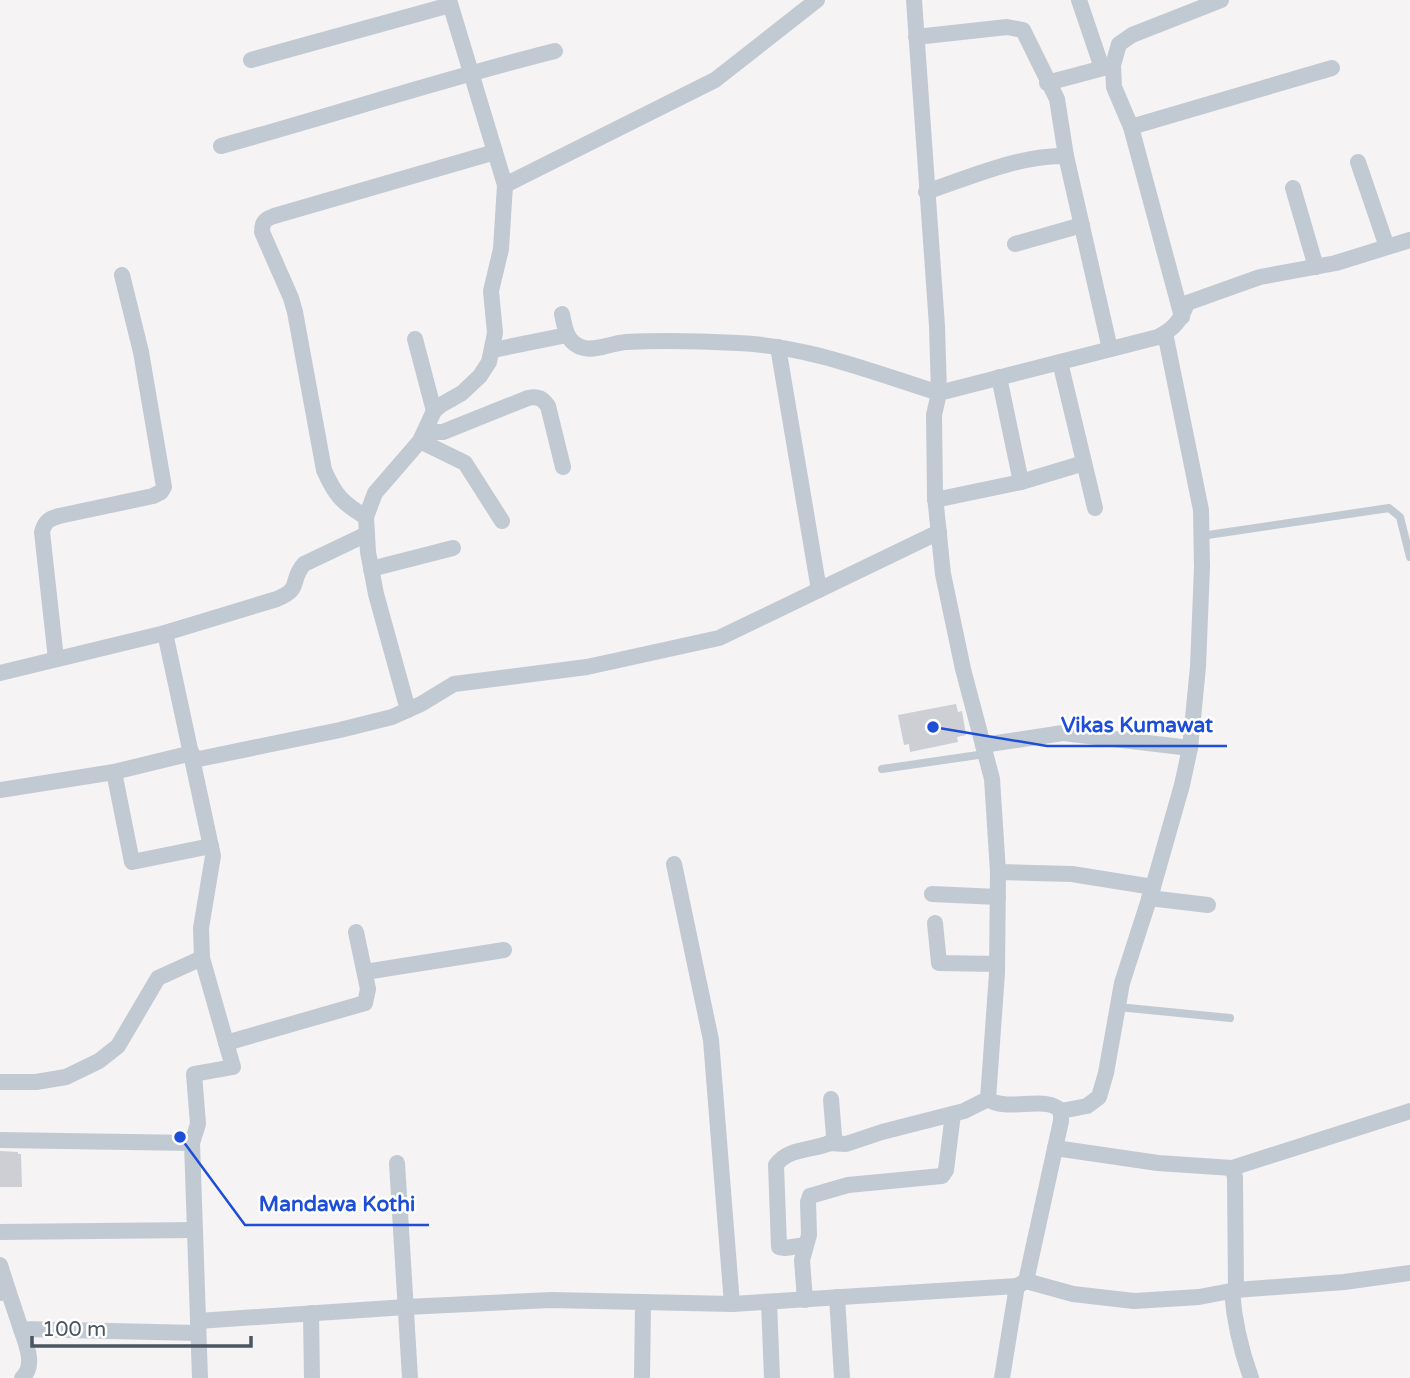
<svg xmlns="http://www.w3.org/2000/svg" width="1410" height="1378" font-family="'Varela Round',sans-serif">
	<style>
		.building { fill: #cdcfd5 }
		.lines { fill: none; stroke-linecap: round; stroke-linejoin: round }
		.lane { stroke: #c1cad2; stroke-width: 8 }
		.street { stroke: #c1cad2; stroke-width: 16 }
		.leader { fill: none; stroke: #1d4ed8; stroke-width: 2.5 }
		.callout-dot { fill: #1d4ed8; stroke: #fff; stroke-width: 2.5 }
		.callout-label { font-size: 21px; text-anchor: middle; font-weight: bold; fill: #1d4ed8; stroke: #fff; stroke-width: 5; stroke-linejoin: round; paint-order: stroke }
	</style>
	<rect width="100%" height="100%" fill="#f5f3f3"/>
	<g class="building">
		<path d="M956,704L958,712L962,711L966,735L957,737L958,742L910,752L909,744L904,745L898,715Z"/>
		<path d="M0,1151L18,1152V1154H21L22,1187H0Z"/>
	</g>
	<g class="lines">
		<g class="lane">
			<path d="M1201,536L1389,508L1400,517L1410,557"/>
			<path d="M882,769L985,754"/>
			<path d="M1118,1007L1230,1018"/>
		</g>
		<g class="street">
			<path d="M1079,0L1102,68"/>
			<path d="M916,37L1007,27L1023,30L1057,99L1066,156"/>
			<path d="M251,60L450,5"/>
			<path d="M1047,83L1111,66"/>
			<path d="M1131,127L1332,68"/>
			<path d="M221,146C333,115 443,79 555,51"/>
			<path d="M1358,162L1387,247"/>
			<path d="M505,185L715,80L817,0"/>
			<path d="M1293,188L1316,267"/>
			<path d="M926,192C968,178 1022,154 1066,156L1110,349"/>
			<path d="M1015,244L1082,225"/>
			<path d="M562,314C565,329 567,344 584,348C597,351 612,343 626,342C663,340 701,341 738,343C808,346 872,372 939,393L937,326L914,0"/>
			<path d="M1182,317L1131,127L1114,87L1113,65L1119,44L1132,35L1221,0"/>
			<path d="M1165,333L1201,510L1202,567L1198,667L1190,748"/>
			<path d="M415,339L434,411"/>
			<path d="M778,347L819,590"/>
			<path d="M493,350L567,335"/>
			<path d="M1060,362L1095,508"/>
			<path d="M999,377L1021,482"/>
			<path d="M425,432H443L528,398C538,396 542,398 548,406L563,467"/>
			<path d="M420,441L465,463L502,521"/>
			<path d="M935,500L1021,482L1084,463"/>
			<path d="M366,517C342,503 335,495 324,470L295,312L291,298L262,232C262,222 265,219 274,216L495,152"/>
			<path d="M371,569L453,548"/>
			<path d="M165,633L213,856L201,928L202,958L233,1067L194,1074L198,1124L192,1143L200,1378"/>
			<path d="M56,659L42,532C45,521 49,519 59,516L153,496L161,492L164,487L141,352L122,275"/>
			<path d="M0,673L165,633L277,599C303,588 289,581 304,564L367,534"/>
			<path d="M408,710L376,594L368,552L366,517L375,493L420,441L434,411L441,405L462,393L480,376L489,362L495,333L491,291L501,249L505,185L449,0"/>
			<path d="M983,745L1063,733L1190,748L1182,785L1153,887L1122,983L1106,1073L1099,1097L1087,1106L1061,1111"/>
			<path d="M194,760L340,730L392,717L421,704L454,684L587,667L719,638L939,532"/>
			<path d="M114,772L132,862L211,846"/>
			<path d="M0,790L114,772L192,753"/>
			<path d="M674,864L711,1040L732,1304"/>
			<path d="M998,872L1072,874L1153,887"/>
			<path d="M932,894L998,897"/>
			<path d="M1149,898L1208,905"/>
			<path d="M935,923L939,963L997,964"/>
			<path d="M365,972L504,950"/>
			<path d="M226,1043L365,1003L368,989L356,932"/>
			<path d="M0,1082H36L66,1077L99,1061L118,1046L158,978L202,958"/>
			<path d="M0,1140L192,1143"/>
			<path d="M829,1143L846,1144L882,1132L964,1111L988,1099"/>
			<path d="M1055,1148L1158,1163L1232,1168L1235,1177L1236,1290"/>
			<path d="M397,1163L410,1378"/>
			<path d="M1232,1168L1410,1111"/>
			<path d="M0,1232L195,1230"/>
			<path d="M806,1245L785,1248L779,1247L776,1165C789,1147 814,1151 832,1142L834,1136L831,1099"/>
			<path d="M0,1265L8,1290L0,1293"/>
			<path d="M1026,1281L1073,1294L1134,1301L1199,1297L1236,1290L1344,1282L1410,1273"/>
			<path d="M8,1290L21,1329L198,1333"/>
			<path d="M1232,1291C1234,1320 1241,1350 1251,1378"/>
			<path d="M837,1297L842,1378"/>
			<path d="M805,1300L802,1260L809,1235L808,1202L810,1196L848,1185L942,1176L946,1170L953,1114"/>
			<path d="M769,1302L772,1378"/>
			<path d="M311,1313L312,1378"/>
			<path d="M198,1321L406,1307L551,1300L732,1304L1017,1286L1026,1281L1061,1121V1111C1046,1094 1007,1113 988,1099L997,973L998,872L992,779L963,669L943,574L935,496L934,415L939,393L1158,337C1174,329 1181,320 1187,303L1260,277L1336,263L1410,240"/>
			<path d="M21,1329C26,1344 36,1366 22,1378"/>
			<path d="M642,1378L643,1303"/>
			<path d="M1002,1378L1017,1286"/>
		</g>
	</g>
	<path class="leader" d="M933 727L1047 746H1227M180 1137L245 1225H429"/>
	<g class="callout-dot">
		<circle cx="933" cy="727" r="7"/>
		<circle cx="180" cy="1137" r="7"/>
	</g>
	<g class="callout-label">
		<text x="1137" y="732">Vikas Kumawat</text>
		<text x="337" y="1211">Mandawa Kothi</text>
	</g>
	<path d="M32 1336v10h219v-10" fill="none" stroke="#4a5661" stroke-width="3.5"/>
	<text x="42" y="1336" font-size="21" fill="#4a5661" stroke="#ffffff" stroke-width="5" paint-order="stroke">100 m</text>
</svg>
